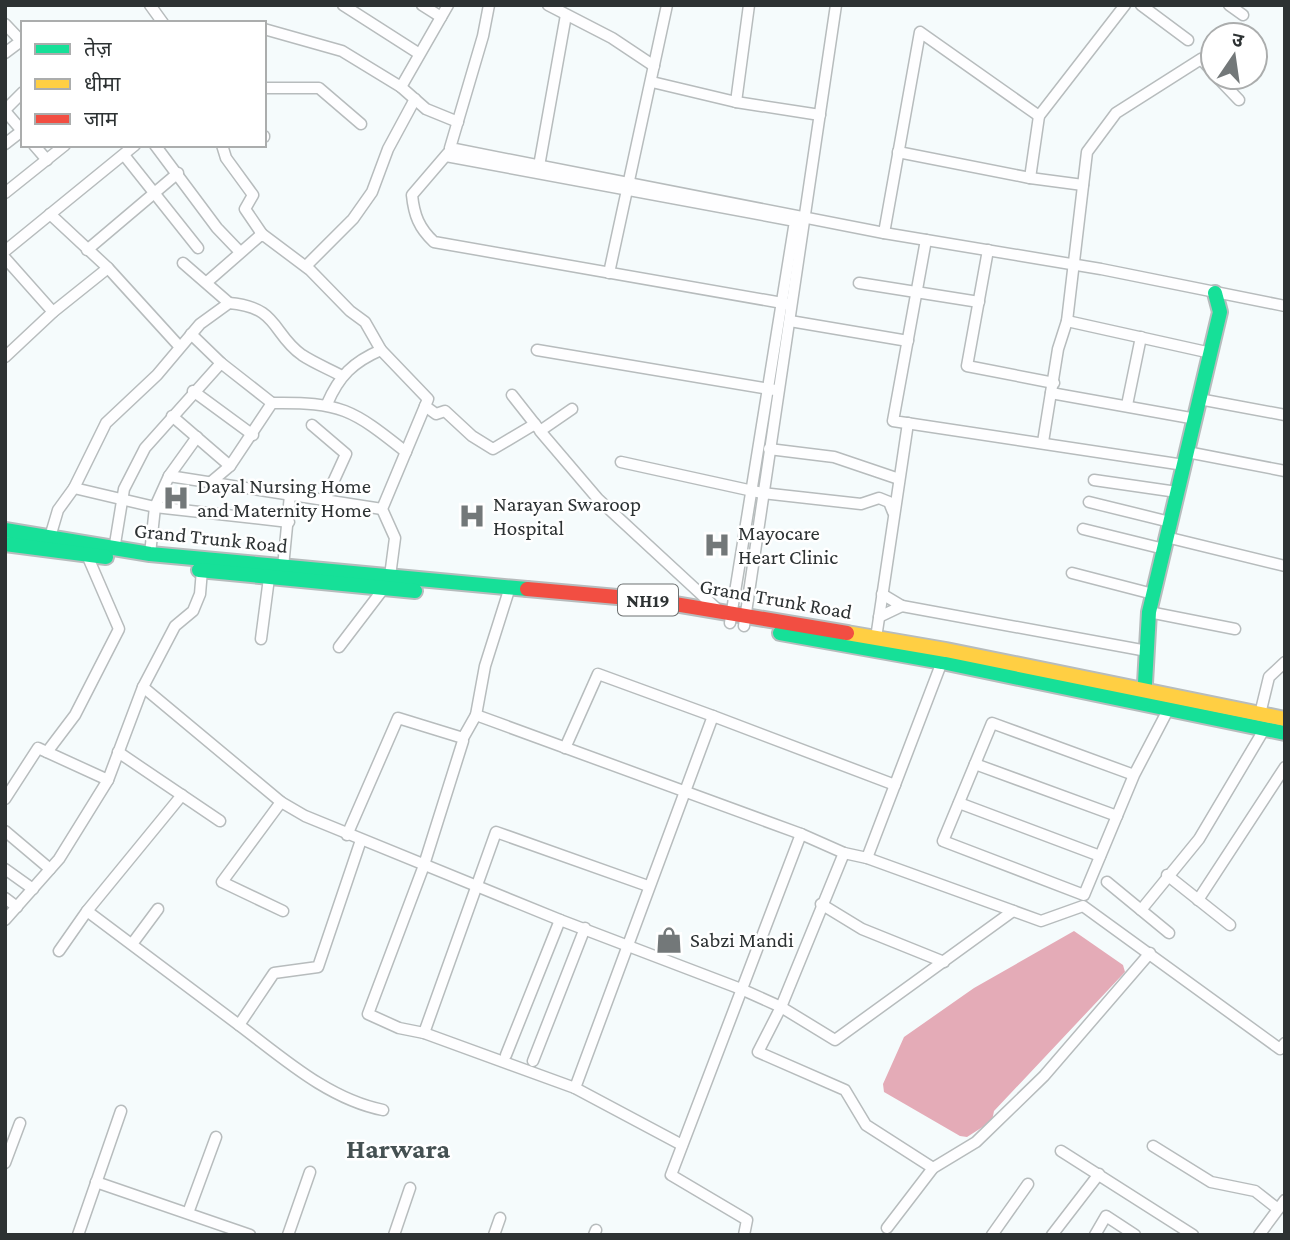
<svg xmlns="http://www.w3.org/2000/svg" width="1290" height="1240" font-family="'Crimson Pro','Noto Sans Devanagari',serif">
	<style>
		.water { fill: #e4abb7 }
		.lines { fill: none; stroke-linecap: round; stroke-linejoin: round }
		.street-casing { stroke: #b7bcbd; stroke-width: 13 }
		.fast-casing { stroke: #b7bcbd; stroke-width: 18 }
		.slow-casing { stroke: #b7bcbd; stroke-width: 18 }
		.jam-casing { stroke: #b7bcbd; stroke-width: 18 }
		.street { stroke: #fefeff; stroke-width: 10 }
		.fast { stroke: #16e098; stroke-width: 14 }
		.slow { stroke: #ffcf43; stroke-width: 14 }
		.jam { stroke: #f24e42; stroke-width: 14 }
		.labels { text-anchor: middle; stroke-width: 5; stroke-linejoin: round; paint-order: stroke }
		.shield { fill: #fff; stroke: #6c7070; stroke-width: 2 }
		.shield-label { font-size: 19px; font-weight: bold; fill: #2d3233 }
		.poi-label { font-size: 21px; fill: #2d3233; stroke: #fff; text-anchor: start }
		.street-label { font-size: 21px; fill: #2d3233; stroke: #fff }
		.district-label { font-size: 28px; font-weight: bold; fill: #455152; stroke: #fff }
	</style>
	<rect width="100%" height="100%" fill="#f5fbfc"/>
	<path class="water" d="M1074,931L1123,965L1125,972L994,1111L992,1121L967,1137L960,1136L884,1092L883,1084L904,1037L974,988Z"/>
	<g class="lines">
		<defs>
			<g id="street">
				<path d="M150,5L163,23"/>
				<path d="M343,5L418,53"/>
				<path d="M422,5L441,17"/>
				<path d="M489,5L483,36L450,148L884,233L1101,269L1285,306"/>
				<path d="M548,5L612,38L654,66"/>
				<path d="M1141,5L1188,40"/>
				<path d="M1229,5L1243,15"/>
				<path d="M5,24L23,43"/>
				<path d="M264,29L342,51L401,87L448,5"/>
				<path d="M5,53L21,41"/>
				<path d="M1217,77L1239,100"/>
				<path d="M652,82L736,102L820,115"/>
				<path d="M401,87L426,109L458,122"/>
				<path d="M264,88H319L361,124"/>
				<path d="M736,102L749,5"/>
				<path d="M5,110L23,92"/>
				<path d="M5,111L23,132"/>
				<path d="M264,136V137"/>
				<path d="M5,144L23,130"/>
				<path d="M34,145L47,160"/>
				<path d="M155,145L217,228L240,252"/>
				<path d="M222,145L226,158L253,195L245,209L262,234"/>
				<path d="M898,152L1030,178L1083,185"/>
				<path d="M448,153L412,195C414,215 419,228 434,242L788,304"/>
				<path d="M124,155L198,248"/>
				<path d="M446,156L795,221L730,623"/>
				<path d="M539,166L566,15"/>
				<path d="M1030,178L1039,116L1125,5"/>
				<path d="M5,193L65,145"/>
				<path d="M50,214L108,268L179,346"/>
				<path d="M884,233L920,32L1039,116"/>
				<path d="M926,240L893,421L1184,465"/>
				<path d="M87,250L178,173"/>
				<path d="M988,250L967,366L1054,383"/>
				<path d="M5,251L135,145"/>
				<path d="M5,258L53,312"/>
				<path d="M183,263L229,303"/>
				<path d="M306,266L353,219L372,192L388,149L415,99"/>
				<path d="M609,273L667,5"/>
				<path d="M207,282L262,234L310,270L350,311L365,322L381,350L428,399L382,509L395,538L390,576"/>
				<path d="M859,283L979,302"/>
				<path d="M790,321L908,341"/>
				<path d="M1067,321L1211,353"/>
				<path d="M191,334L221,363"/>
				<path d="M537,350L775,390"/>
				<path d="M5,357L53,312L108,268"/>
				<path d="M193,391L253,435"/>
				<path d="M1051,393L1196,419"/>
				<path d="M512,395L538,428"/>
				<path d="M1199,399L1285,415"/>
				<path d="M327,404C339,376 353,362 381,350"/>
				<path d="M1127,405L1141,337"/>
				<path d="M425,406L436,414L445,411L472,436L493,449L535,424"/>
				<path d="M572,409L540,431L598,499L716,608"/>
				<path d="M172,416L230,466"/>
				<path d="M312,425L346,454L325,500"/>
				<path d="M1043,442L1058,349L1067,321L1087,152L1116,113L1201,59L1213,72"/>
				<path d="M769,449L834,457L899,479"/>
				<path d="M1187,452L1285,471"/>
				<path d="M621,462L762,493L861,504L879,498L889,502L893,512"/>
				<path d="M169,476L197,437"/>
				<path d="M1094,480L1177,492"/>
				<path d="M211,482L230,466L272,403C341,402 352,409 406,452"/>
				<path d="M74,488L155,507L289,522"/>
				<path d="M1089,502L1170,522"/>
				<path d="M1083,529L1164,549"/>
				<path d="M50,537L58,510L74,488L106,423L157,375L200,324L229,303C279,307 272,334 302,355C314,363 329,369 342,376"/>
				<path d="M1166,537L1285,566"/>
				<path d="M114,550L124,489L145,448L221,363L272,403"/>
				<path d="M150,554L155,507L169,476L382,509"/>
				<path d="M283,567L290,495"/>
				<path d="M1072,573L1153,594"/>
				<path d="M902,606L1147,651"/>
				<path d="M1149,612L1235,629"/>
				<path d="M879,617L902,606L882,594"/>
				<path d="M744,626L836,5"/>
				<path d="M876,638L908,423"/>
				<path d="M261,639L269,578"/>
				<path d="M339,647L384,588"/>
				<path d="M143,687L281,802L305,816L560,920L741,989L781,1007L835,1040L1013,911"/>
				<path d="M1260,714L1269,677L1285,662"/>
				<path d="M476,715L485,666L510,587"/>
				<path d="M463,741L423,868L368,1014L399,1028L424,1033L575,1088"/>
				<path d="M565,748L598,674L713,716"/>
				<path d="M47,752L75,715L119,629L87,555"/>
				<path d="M118,752L220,821"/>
				<path d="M975,764L1117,816"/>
				<path d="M1134,775L992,723L943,841L1084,895L1134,775L1169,708"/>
				<path d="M182,795L87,911L239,1025L274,973L318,967L361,840"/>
				<path d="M5,799L38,748L108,780"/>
				<path d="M281,802L222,882L283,911"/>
				<path d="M959,803L1100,856"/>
				<path d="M5,831L50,869"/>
				<path d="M347,835L398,718L463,738L476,715L801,834L844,853L867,858L1041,921L1083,906L1280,1049L1285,1043"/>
				<path d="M844,853L781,1007L758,1052L845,1090L866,1125L933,1168"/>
				<path d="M867,858L943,659"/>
				<path d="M5,869L33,889"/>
				<path d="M1167,875L1230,925"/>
				<path d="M1107,882L1169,933"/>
				<path d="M5,898L17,907"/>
				<path d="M1198,900L1285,767"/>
				<path d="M821,904L862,929L944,962"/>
				<path d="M1141,910L1199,839L1265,728"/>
				<path d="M5,920L59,859L108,780L143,687L175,626L193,611L200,594L202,570"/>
				<path d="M132,944L158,909"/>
				<path d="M59,951L87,911"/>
				<path d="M239,1025C283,1058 328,1099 383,1110"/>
				<path d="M424,1033L496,832L648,886"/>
				<path d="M506,1055L560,920"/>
				<path d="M533,1061L585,928"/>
				<path d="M682,1145L575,1088L713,716L895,785"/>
				<path d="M1153,1146L1211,1182L1255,1191L1278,1209"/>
				<path d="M1061,1151L1193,1235"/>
				<path d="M5,1163L20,1123"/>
				<path d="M96,1182L250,1235"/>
				<path d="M188,1213L216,1137"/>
				<path d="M887,1228L933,1168L976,1142L1044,1076L1150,953"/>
				<path d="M78,1235L121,1111"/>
				<path d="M288,1235L310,1172"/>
				<path d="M394,1235L410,1188"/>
				<path d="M494,1235L500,1218"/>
				<path d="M594,1235L596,1230"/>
				<path d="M744,1235L747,1220L671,1175L801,834"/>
				<path d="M992,1235L1028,1184"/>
				<path d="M1052,1235L1099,1174"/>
				<path d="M1095,1235L1106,1216L1135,1235"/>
				<path d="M1259,1235L1285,1200"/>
			</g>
			<g id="fast">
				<path d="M5,530L150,554L527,589"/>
				<path d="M5,544L106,557"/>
				<path d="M199,570L415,591"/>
				<path d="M780,633L942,662L1285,733"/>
				<path d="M1144,701L1149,612L1220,312L1215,293"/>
			</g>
			<path id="slow" d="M847,633L946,650L1285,719"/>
			<path id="jam" d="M527,589L651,600L847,633"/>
		</defs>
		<use href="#street" class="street-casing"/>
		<use href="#fast" class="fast-casing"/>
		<use href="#slow" class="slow-casing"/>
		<use href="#jam" class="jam-casing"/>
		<use href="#street" class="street"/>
		<use href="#fast" class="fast"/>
		<use href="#slow" class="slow"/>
		<use href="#jam" class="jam"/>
	</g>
	<defs>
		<symbol id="hospital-bare" viewBox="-9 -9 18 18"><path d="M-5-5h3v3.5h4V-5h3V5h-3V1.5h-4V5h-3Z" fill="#737879" stroke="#fff" stroke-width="2.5" paint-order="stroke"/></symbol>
		<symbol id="shop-bare" viewBox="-9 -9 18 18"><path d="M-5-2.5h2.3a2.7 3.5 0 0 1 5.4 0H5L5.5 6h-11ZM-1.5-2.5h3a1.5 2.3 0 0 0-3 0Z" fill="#737879" stroke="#fff" stroke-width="2.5" paint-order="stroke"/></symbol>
	</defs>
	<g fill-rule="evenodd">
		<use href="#hospital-bare" x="157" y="479" width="38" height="38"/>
		<use href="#hospital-bare" x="453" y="497" width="38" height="38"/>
		<use href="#hospital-bare" x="698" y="526" width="38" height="38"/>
		<use href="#shop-bare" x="650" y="921" width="38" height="38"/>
	</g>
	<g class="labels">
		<rect class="shield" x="618" y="584.5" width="60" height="31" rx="5"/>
		<g class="shield-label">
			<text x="648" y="607">NH19</text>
		</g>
		<g class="poi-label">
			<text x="197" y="493">Dayal Nursing Home<tspan x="197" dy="24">and Maternity Home</tspan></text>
			<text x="493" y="511">Narayan Swaroop<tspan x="493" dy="24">Hospital</tspan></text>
			<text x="738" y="540">Mayocare<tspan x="738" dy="24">Heart Clinic</tspan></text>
			<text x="690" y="947">Sabzi Mandi</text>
		</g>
		<g class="street-label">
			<text transform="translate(211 538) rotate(6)" y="7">Grand Trunk Road</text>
			<text transform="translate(776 599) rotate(10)" y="7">Grand Trunk Road</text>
		</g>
		<g class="district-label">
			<text x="398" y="1158">Harwara</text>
		</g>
	</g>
	<rect width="1290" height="1240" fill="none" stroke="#2d3233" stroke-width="14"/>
	<rect x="21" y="21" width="245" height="126" fill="#ffffff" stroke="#abadad" stroke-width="2"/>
	<rect x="35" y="44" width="35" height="10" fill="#16e098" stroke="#abadad" stroke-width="2"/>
	<text x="84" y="56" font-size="21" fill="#2d3233">तेज़</text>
	<rect x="35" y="79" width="35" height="10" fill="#ffcf43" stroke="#abadad" stroke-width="2"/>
	<text x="84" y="91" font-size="21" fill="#2d3233">धीमा</text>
	<rect x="35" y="114" width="35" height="10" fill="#f24e42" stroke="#abadad" stroke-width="2"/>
	<text x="84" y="126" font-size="21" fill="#2d3233">जाम</text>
	<g transform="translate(1234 56) rotate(13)"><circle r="33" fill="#ffffff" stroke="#abadad" stroke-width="2"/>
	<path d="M0-5L12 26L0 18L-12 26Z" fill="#737879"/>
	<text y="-10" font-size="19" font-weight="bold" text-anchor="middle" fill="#2d3233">उ</text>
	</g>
</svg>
